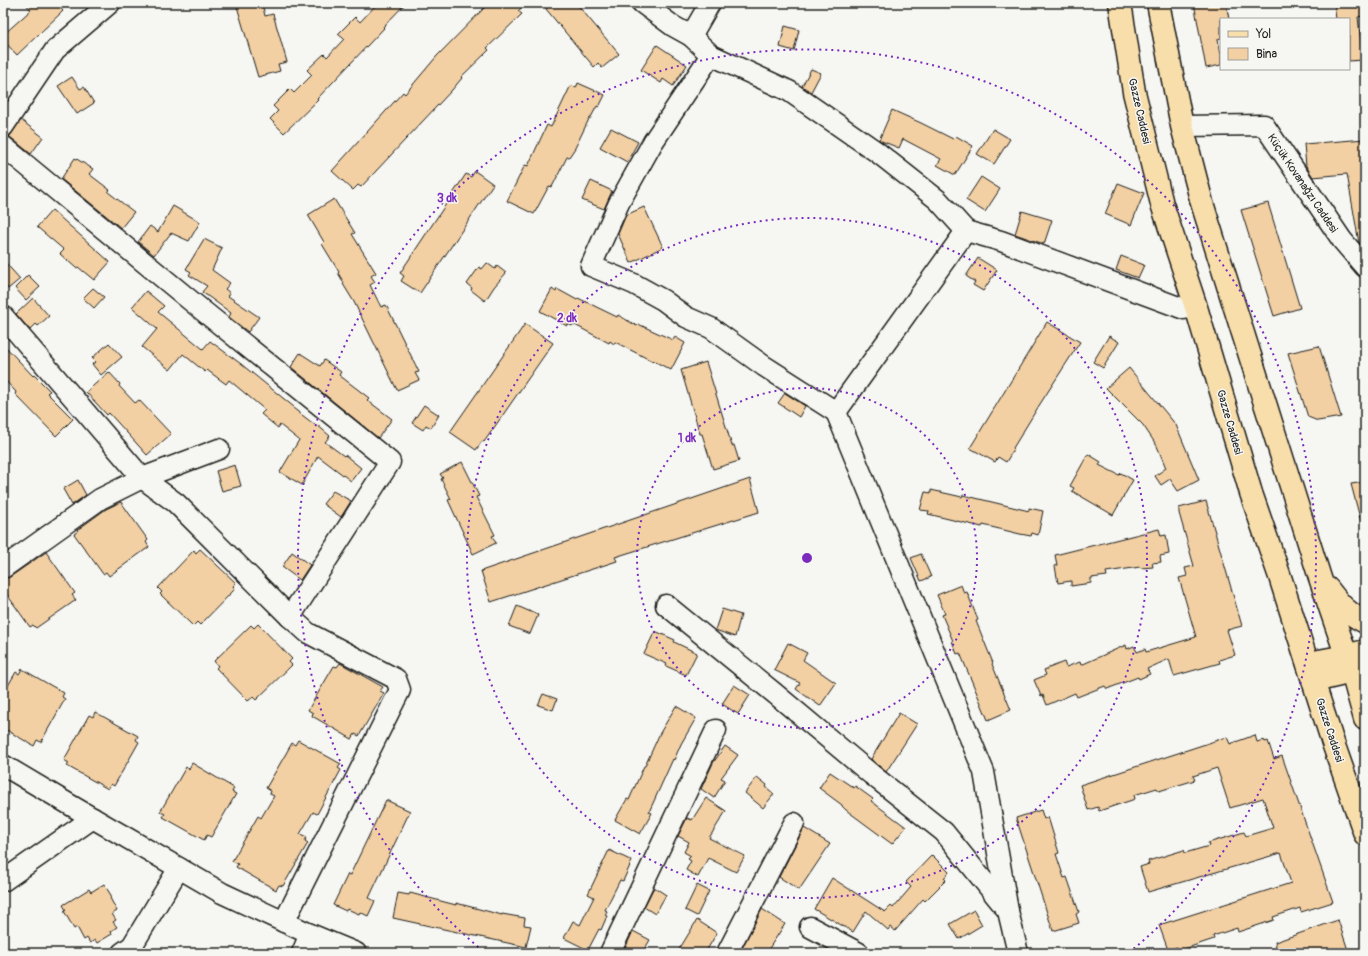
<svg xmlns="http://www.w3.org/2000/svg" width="1368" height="956" font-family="Pangolin,sans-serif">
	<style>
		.building { fill: #f2d0a3; stroke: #1c1c1c }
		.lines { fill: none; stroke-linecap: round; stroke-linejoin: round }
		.minor-casing { stroke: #1c1c1c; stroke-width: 23 }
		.major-casing { stroke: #1c1c1c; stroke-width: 25 }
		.minor { stroke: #f6f6f2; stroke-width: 20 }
		.major { stroke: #f8deab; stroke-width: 22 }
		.ring { fill: none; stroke: #7b2cbf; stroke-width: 2; stroke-dasharray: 2 4 }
		.labels { text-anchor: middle; stroke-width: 3; stroke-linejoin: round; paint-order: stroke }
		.street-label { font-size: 11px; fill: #1c1c1c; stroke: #f6f6f2 }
		.centre { fill: #7b2cbf; stroke: #f6f6f2; stroke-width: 2 }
		.ring-label { font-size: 12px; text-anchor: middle; font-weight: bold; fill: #7b2cbf; stroke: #f6f6f2; stroke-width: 3; stroke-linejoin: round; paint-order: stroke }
	</style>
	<rect width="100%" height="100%" fill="#f6f6f2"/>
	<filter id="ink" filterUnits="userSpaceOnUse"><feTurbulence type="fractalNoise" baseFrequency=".025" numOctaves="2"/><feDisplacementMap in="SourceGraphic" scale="8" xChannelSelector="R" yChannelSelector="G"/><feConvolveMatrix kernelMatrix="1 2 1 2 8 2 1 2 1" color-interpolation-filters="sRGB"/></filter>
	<g filter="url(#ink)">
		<g class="building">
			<path d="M25,3H56L63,11L17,55L3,40V35L31,10Z"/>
			<path d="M236,3H262L265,16L273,14L287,62L278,64L280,71L258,77Z"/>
			<path d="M378,3H406L383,27L384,28L317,99L318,100L284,133L270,119L278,111L273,106L290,89L294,93L312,75L307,70L324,54L327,57L344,39L338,34L355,17L360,22Z"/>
			<path d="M489,3H526L518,11L522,14L487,48L489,50L461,77L462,78L452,90L361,187L358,185L353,190L332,171L403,92L405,94L437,56Z"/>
			<path d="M553,3H576L619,54L602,68L598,63L594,67L546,9Z"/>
			<path d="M1194,3H1226L1229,19H1221V38L1218,39L1221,55V65L1206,68Z"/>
			<path d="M1334,3H1362L1364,16L1358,17L1363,60L1349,61V19H1336Z"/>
			<path d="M785,26L799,30L794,51L780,47Z"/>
			<path d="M657,45L687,65L673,86L663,79L661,83L641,70Z"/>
			<path d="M811,69L821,73L811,92L802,86Z"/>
			<path d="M72,77L80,89L84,87L94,103L77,114L58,86Z"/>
			<path d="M578,83L605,95L599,107L597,106L590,119H589L575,148L569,157H567L552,187L549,186L534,214L507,201L525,165L528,166L547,125L551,127L571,85L576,88Z"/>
			<path d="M892,110L921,123L953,139L956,136L973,146L955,175L937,165L941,159L903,139L899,148L879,140Z"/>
			<path d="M21,120L43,137L31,154L9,136Z"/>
			<path d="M611,128L638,142L627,162L600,147Z"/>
			<path d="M993,129L1010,139L994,164L977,154Z"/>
			<path d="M1365,139V242L1359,243L1347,174L1313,177L1306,166L1304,144Z"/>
			<path d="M75,158L93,169L89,174L110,190L108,192L134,212L121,228L61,179Z"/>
			<path d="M475,171L493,184L420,293L401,281L404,276L400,273L466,174L471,177Z"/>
			<path d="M981,177L1000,189L985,212L966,200Z"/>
			<path d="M591,181L612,191L604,209L582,200Z"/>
			<path d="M1118,183L1144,193L1131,225L1105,214Z"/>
			<path d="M334,199L355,233L352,234L376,273L371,276L375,282L370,285L381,307L386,305L419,372L415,373L419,380L397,390L354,302L343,284L344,283L338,273L339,272L322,244L324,242L308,215Z"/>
			<path d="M1268,203L1300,308L1274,316L1241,210Z"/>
			<path d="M173,206L200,222L189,241L171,233L154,255L138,242L150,226L158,232Z"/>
			<path d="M644,207L663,247L631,263L618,234L626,215Z"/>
			<path d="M52,210L110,262L94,280L78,267L76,268L60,254L64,250L37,227Z"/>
			<path d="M1022,211L1052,220L1044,244L1015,234Z"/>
			<path d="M204,239L222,248L212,270L230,283L225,289L230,293L228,296L259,317L248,332L229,317L231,313L202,292L207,286L189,275L191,272L186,269Z"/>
			<path d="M1121,256L1144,265L1138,278L1116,270Z"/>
			<path d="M978,258L997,270L983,291L973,285L975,282L966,276Z"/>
			<path d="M3,260L20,279L8,289L3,283Z"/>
			<path d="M487,263L495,269L497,266L506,273L494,287L485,301L471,290L472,288L467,284L479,267L482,269Z"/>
			<path d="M28,275L40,287L26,300L15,288Z"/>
			<path d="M93,288L104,297L94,308L83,298Z"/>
			<path d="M552,289L556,292L557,289L577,300L578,298L617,317L618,315L637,326L638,324L673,340L675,337L685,343L671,370L652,360V361L615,342L614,344L610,341L609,343L573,324L572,326L568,324L567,326L540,311Z"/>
			<path d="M146,291L164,306L158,312L203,349L210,341L241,364L294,407L293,408L315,425L316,424L330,436L325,442L344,456L345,455L361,468L351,481L318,456L302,485L280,472L299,440L280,425L278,428L261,414L265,410L229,380L226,384L207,370L205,372L183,354L170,370L142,347L157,329L132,307Z"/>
			<path d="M33,298L49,316L38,326L36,324L30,330L16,314Z"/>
			<path d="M1047,322L1080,342L1040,404L1013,448L1014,449L1006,462L998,457L995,462L970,448Z"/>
			<path d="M525,324L553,343L484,442L482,441L476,450L450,432Z"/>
			<path d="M1109,336L1119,342L1103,368L1093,362Z"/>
			<path d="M109,343L122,357L101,375L92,364L96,362L92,358Z"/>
			<path d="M3,344L33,376L34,375L50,391L47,393L73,419L56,436L15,394L16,392L3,378Z"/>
			<path d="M1319,346L1341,417L1318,421L1308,417L1288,353Z"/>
			<path d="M300,353L320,366L324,360L341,372L339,375L369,398L367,400L392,419L378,438L291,367Z"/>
			<path d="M706,362L732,446L734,445L739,461L713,469L702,434H700L681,370Z"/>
			<path d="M1129,368L1176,425L1199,480L1178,491L1170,479L1161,485L1155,476L1166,468L1157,446L1143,425L1106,388Z"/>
			<path d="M109,372L120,384L119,386L135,403L139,400L171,434L147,455L109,413L107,415L86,392Z"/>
			<path d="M785,393L805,406L799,417L778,403Z"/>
			<path d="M424,405L439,415L431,428L426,425L423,430L412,423Z"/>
			<path d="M1088,454L1101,462L1099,465L1119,475L1121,473L1133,480L1113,515L1072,491L1074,488L1070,486Z"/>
			<path d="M462,462L479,496L476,497L495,535L492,536L496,543L473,554L448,500L451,499L441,479L443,478L440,474Z"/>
			<path d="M235,465L241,486L222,491L216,471Z"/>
			<path d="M750,479L759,512L615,557L617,561L491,602L481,571Z"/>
			<path d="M78,480L86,495L72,505L63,489Z"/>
			<path d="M1365,482V521L1361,522L1351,484Z"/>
			<path d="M931,490L962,497L963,495L1029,511V508L1043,511L1038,535L1032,533L1031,536L1020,534L983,525L982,527L928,514L929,511L920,510L925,492L931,493Z"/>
			<path d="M333,491L351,501L341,517L323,504Z"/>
			<path d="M1206,501L1242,626L1227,630L1235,655L1219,660L1220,663L1174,676L1169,659L1147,669L1150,674L1139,679L1138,677L1107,689L1105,686L1077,697L1075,693L1047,705L1043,695L1041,696L1034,680L1046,675L1044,670L1064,662L1066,667L1080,662L1081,665L1126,645L1127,649L1134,646L1137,652L1145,649L1146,652L1196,637L1179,578L1187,576L1185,568L1194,566L1179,513V508Z"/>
			<path d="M121,502L148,540L146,542L149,547L109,576L106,572L103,574L74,534L78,531L77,530L106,509Z"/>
			<path d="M1159,529L1161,536L1166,535L1169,554L1160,556L1161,562L1152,563L1153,567L1141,568L1140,567L1106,572L1107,576L1091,578V583L1071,586V581L1058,583L1055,566L1057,565L1055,555Z"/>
			<path d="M200,549L236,583L233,586L235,589L200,625L197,622L193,626L160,594L162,592L158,588L194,550L196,553Z"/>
			<path d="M46,552L75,593L72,595L76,600L36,628L33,625L30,627L3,589V579L10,577Z"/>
			<path d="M292,552L310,565L300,580L282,567Z"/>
			<path d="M921,554L931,577L921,581L911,558Z"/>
			<path d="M961,585L964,593L967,592L978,620L976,621L993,663L992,664L1011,710L988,720L960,653L957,654L952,641H953L942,615L945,614L937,595Z"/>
			<path d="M517,606L538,615L530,634L509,626Z"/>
			<path d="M722,609L741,615L735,637L715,630Z"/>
			<path d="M258,624L292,659L289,662L292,665L256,700L253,697L248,701L216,668L218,666L214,661L251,625L254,628Z"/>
			<path d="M655,631L675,640L674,642L697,653L686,675L666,666L667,664L644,654Z"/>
			<path d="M788,643L807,653L803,660L836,683L820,706L796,689L800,683L774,670Z"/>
			<path d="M340,663L383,687L380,691L384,693L359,736L355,734L352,739L312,716L313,713L308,710L334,666L337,667Z"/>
			<path d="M22,669L64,693L62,697L65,699L41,742L37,740L34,746L3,728V694L16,672L19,674Z"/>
			<path d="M734,685L750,695L738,714L722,704Z"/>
			<path d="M543,694L557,699L553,710L538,705Z"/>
			<path d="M676,706L696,718L681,744L674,760L673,759L649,812L652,813L640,834L615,820L627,799L629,800L644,766H645L660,733Z"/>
			<path d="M95,712L138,736L136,740L139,742L114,786L111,784L108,789L67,766L69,763L64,760L89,715L93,717Z"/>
			<path d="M899,713L917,724L886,772L871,759Z"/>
			<path d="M1255,735L1257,742L1264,740L1265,742L1268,741L1274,759L1282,756L1333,902L1301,912L1300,908L1273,917L1274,920L1238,932L1237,928L1213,936L1214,939L1178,951L1177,947L1168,950L1159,925L1291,883L1281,853L1148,892L1140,867L1149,864L1148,861L1184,850L1185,853L1209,846L1208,843L1244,832L1246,836L1273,828L1263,798L1230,808L1217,768L1193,776L1195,780L1159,791L1157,788L1134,795L1135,799L1099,811L1098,807L1088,810L1080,785L1227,737L1230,744Z"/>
			<path d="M298,740L341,764L338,768L341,770L317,814L313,812L300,834L307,837L305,841L308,843L283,886L279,885L276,890L236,867L238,864L232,861L258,816L261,818L274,796L270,794L271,791L266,788L292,743L295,745Z"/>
			<path d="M725,746L738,755L721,778L725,780L714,798L701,789L713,763Z"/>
			<path d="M192,763L234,788L232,792L236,794L211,837L207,835L204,840L163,817L165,814L160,812L186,767L189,769Z"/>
			<path d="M830,772L854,788L855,786L873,799L871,801L906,827L892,844L846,810L842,806V805L819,788Z"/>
			<path d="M757,777L767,785L766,787L774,794L763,808L745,793Z"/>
			<path d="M706,798L726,811L709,838L745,856L736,872L708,858L698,877L686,870L691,861L688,859L691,856L684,852L689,842L678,836L687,818L692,820Z"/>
			<path d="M386,800L410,811L369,898L375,901L368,916L360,912L359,914L347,909L346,911L333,905L348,874L350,875Z"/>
			<path d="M1041,810L1044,819L1048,817L1059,853L1056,854L1064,878L1067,877L1079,912L1076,914L1079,923L1053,931L1016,818Z"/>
			<path d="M804,828L830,844L799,890L779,877Z"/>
			<path d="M609,850L632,861L623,881L620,880L605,910L607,911L605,915L607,916L601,930L599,929L588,950L564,938L573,921L580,925L594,897L588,894Z"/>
			<path d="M932,855L949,872L944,878L946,880L925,901L923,899L895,931L890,927L888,930L866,911L853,932L814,909L832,878L885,912L891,906L893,908L911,887L906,882Z"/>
			<path d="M104,884L112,897L110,898L117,911L112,914L116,920L113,922L117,927L111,931L112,934L97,943L95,940L90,943L87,938L84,940L77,927L74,929L64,911L66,910L63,905L89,889L91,892Z"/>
			<path d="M697,885L709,891L697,916L685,910Z"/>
			<path d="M654,887L666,895L655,914L644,907Z"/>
			<path d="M398,893L409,895L410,893L456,905V903L502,915V914L525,918L524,925L531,926L526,947L393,918Z"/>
			<path d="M762,909L785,924L766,953H746L741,950Z"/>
			<path d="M974,910L982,925L959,939L950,924Z"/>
			<path d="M697,920L717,933L705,953H677Z"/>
			<path d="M1338,920L1349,953H1277L1275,942Z"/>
			<path d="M633,931L650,940L642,953H623Z"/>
		</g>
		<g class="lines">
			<defs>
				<g id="minor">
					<path d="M642,3L673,26L691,36L711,55L789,91L877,152L938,200L966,231L1001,241L1184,309L1196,307"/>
					<path d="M691,36L710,3"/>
					<path d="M711,55L653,142L619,203L591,266L634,284L663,300L686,317L711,328L764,366L836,412"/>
					<path d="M1182,126L1264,125L1342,240L1365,267"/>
					<path d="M3,127L55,50L110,3"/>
					<path d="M3,146L202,310L390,462L290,617"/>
					<path d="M966,231L836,412L984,772L1008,911"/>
					<path d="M3,316L142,478L176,503L290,617L308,633L396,679L400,690L284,922"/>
					<path d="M3,568L100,499L142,478L219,449"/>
					<path d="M666,605L773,692L871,774L944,832L1008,911L1018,953"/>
					<path d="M3,765L72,806L222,893L310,934L356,953"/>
					<path d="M3,881L93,818"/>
					<path d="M810,927L859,953"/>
					<path d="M122,953L132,946L179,868"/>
					<path d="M302,953L310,934"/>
					<path d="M610,953L716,730"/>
					<path d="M727,953L794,823"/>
				</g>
				<g id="major">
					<path d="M1120,3L1134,92L1162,204L1196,307L1251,493L1280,577L1332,740L1365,834"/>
					<path d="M1158,3L1182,126L1202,203L1320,578L1352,672L1365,719"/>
					<path d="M1328,589C1341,606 1346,612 1365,622"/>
					<path d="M1308,663L1346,656L1365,651"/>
					<path d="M1314,681L1365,669"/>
				</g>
			</defs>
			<use href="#minor" class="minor-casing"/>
			<use href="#major" class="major-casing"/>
			<use href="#minor" class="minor"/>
			<use href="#major" class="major"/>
		</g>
	</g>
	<g class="ring">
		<circle cx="807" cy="558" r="170"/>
		<circle cx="807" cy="558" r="340"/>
		<path d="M483 951A509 509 0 1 1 1131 951"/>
	</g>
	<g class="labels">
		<g class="street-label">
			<text transform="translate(1140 111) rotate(77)" y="4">Gazze Caddesi</text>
			<text transform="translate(1303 183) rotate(56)" y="4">Küçük Kovanağzı Caddesi</text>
			<text transform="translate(1230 422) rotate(74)" y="4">Gazze Caddesi</text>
			<text transform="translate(1330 730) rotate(72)" y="4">Gazze Caddesi</text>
		</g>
	</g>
	<circle cx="807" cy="558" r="6" class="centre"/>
	<g class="ring-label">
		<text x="447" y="202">3 dk</text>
		<text x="567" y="322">2 dk</text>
		<text x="687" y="442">1 dk</text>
	</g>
	<rect width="1368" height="956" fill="none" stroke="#f6f6f2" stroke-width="16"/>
	<rect x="8" y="8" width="1352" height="940" fill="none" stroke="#1c1c1c" stroke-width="1.5" filter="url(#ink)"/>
	<rect x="1220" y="18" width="130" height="52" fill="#f6f6f2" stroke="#9f9f9c"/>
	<rect x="1228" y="31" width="20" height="6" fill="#f8deab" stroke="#9f9f9c"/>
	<text x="1256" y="38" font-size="12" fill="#1c1c1c">Yol</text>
	<rect x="1228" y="48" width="20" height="12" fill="#f2d0a3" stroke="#9f9f9c"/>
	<text x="1256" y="58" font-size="12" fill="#1c1c1c">Bina</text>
</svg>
